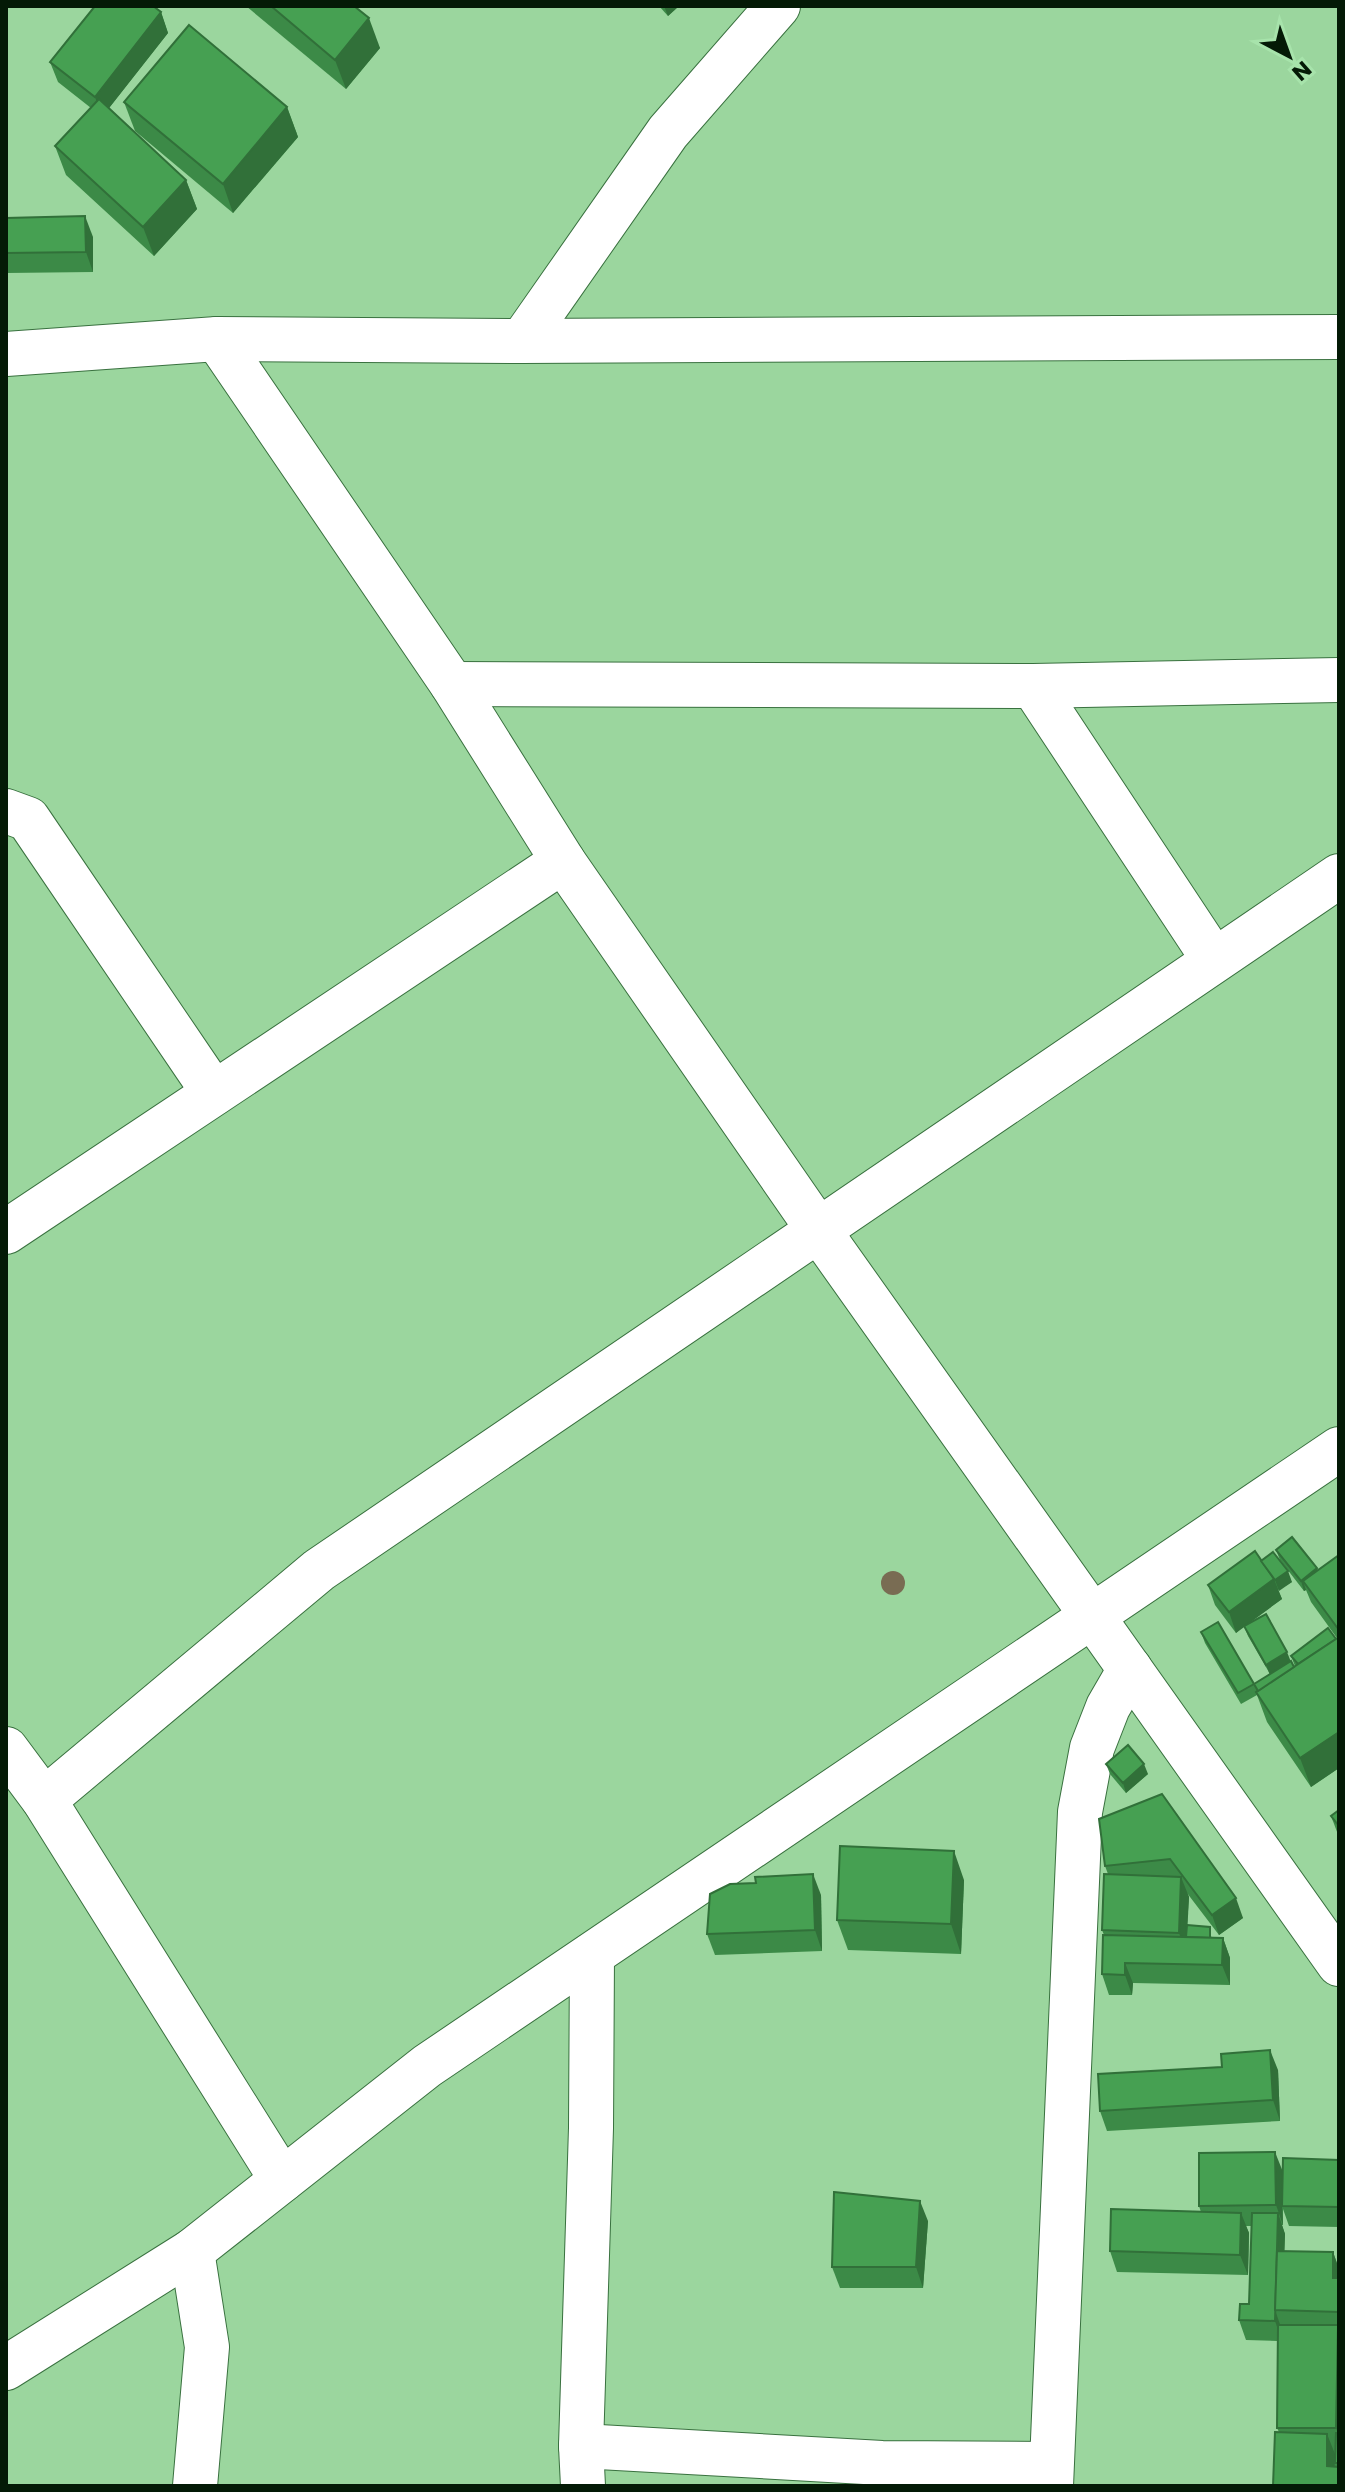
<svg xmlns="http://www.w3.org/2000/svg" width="1345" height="2492" font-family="Poppins,sans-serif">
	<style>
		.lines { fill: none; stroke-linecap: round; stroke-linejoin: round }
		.minor-casing { stroke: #39713f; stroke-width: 46 }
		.minor { stroke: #fff; stroke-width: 44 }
		.tree { fill: #796c53 }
		.wall { fill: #3c8a47 }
		.shaded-wall { fill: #317039 }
		.building { fill: #46a052; stroke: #317039; stroke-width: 2 }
	</style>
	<rect width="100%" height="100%" fill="#9bd69e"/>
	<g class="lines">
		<defs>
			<g id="minor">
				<path d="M217,339L452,684L563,861L817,1228L1339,1964"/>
				<path d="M522,341L668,132L778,6"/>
				<path d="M6,354L217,339L522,341L1339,337"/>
				<path d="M452,684L1033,686L1339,680"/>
				<path d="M1033,686L1214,960"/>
				<path d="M6,811L28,819L214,1093"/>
				<path d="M6,1232L563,861"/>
				<path d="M6,1749L44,1800L282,2180"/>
				<path d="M44,1800L319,1570L1339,876"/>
				<path d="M192,2251L207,2347L195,2486"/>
				<path d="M6,2368L192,2251L427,2066L1339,1449"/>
				<path d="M581,2446L882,2463L1051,2464"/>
				<path d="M583,2486L581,2446L591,2128L592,1955"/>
				<path d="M1051,2486L1080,1812L1092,1748L1108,1707L1130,1669"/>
			</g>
		</defs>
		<use href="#minor" class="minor-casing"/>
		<use href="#minor" class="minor"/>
	</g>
	<circle class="tree" cx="893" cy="1583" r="12"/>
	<g class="wall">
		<path d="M246,6H354L380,48L346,89Z"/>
		<path d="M659,6H679L668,16Z"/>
		<path d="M161,12L168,33L109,108L186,180L197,209L154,256L66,175L55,146L91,108L58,82L50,62Z"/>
		<path d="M124,102L287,107L298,137L233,213L135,131Z"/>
		<path d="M6,218L93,237V272L6,273Z"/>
		<path d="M1276,1550L1318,1571L1339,1555V1768L1311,1787L1267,1722L1257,1695L1241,1704L1205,1643L1201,1632L1254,1684L1270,1674L1248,1636L1244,1626L1236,1633L1215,1605L1208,1585L1261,1561L1292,1582L1278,1590L1282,1599L1247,1624L1291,1662L1294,1667L1295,1666L1291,1656L1337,1638L1311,1602L1306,1590L1304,1591L1280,1560Z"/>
		<path d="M1106,1764L1148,1774L1126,1793L1110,1774Z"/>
		<path d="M1162,1794L1243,1918L1219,1935L1187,1893L1189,1897L1187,1925L1214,1938H1223L1230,1958V1985L1133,1983L1132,1995H1109L1102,1974L1104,1935L1102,1930L1108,1874L1105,1866Z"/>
		<path d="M1339,1810V1837L1331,1816Z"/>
		<path d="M964,1880L961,1954L848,1950L837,1920Z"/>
		<path d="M756,1883L821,1895L822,1951L715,1955L707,1934Z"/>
		<path d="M1278,2070L1280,2121L1107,2131L1100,2111Z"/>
		<path d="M1339,2160V2227L1289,2226L1283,2209V2225H1282L1285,2234L1284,2251L1333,2252L1339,2269V2486L1279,2432L1277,2428L1278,2341L1246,2340L1239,2320L1249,2304L1252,2226H1246L1249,2233L1248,2275L1117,2272L1110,2251L1201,2212L1199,2206L1283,2172Z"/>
		<path d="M928,2221L923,2288H840L832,2267Z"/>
	</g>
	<g class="shaded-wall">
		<path d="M664,6H679L668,16Z"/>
		<path d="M161,12L168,33L102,117L95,97Z"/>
		<path d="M369,18L380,48L346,89L335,60Z"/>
		<path d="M287,107L298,137L233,213L223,184Z"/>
		<path d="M186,180L197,209L154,256L143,227Z"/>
		<path d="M85,216L93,237V272L86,252Z"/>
		<path d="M1317,1568L1321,1578L1303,1581L1306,1590L1304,1591L1301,1581Z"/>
		<path d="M1288,1571L1292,1582L1279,1591L1275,1580Z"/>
		<path d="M1274,1579L1282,1599L1236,1633L1229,1612Z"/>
		<path d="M1287,1652L1291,1662L1270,1675L1266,1665Z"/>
		<path d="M1339,1732V1768L1311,1787L1300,1758Z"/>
		<path d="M1144,1764L1148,1774L1126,1793L1123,1783Z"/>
		<path d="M954,1851L964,1880L961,1954L951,1924Z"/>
		<path d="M813,1874L821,1895L822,1951L815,1930Z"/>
		<path d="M1181,1877L1189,1897L1186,1954L1179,1933Z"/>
		<path d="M1236,1898L1243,1918L1219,1935L1212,1915Z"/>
		<path d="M1223,1938L1230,1958V1985L1222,1965Z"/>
		<path d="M1125,1963L1133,1983L1132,1995L1125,1975Z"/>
		<path d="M1270,2050L1278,2070L1280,2121L1273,2100Z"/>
		<path d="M1275,2152L1283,2172L1282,2206L1283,2225L1276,2205Z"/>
		<path d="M920,2201L928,2221L923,2288L916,2267Z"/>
		<path d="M1241,2213L1249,2233L1248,2275L1240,2255Z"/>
		<path d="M1278,2213L1285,2234L1283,2310H1275L1282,2330V2341L1275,2321Z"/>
		<path d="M1333,2252L1339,2269V2296L1333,2278Z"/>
		<path d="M1338,2325L1339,2330V2435L1336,2428Z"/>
		<path d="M1327,2434L1335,2454L1334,2486L1327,2466Z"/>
	</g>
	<g class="building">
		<path d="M95,6H153L161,12L95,97L50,62Z"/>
		<path d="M271,6H354L369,18L335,60Z"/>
		<path d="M189,25L287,107L223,184L124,102Z"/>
		<path d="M99,99L186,180L143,227L55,146Z"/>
		<path d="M85,216L86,252L6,253V218Z"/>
		<path d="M1292,1537L1317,1568L1301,1581L1276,1550Z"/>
		<path d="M1255,1551L1274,1579L1229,1612L1208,1585Z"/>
		<path d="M1273,1552L1288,1571L1275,1580L1261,1561Z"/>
		<path d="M1339,1555V1630L1303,1581Z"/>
		<path d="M1266,1614L1287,1652L1266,1665L1244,1626Z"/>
		<path d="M1218,1622L1254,1684L1238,1693L1201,1632Z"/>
		<path d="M1328,1628L1336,1639L1298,1664L1291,1656Z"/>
		<path d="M1339,1637V1732L1300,1758L1256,1692Z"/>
		<path d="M1291,1661L1294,1667L1258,1691L1254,1684Z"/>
		<path d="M1128,1745L1144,1764L1123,1783L1106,1764Z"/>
		<path d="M1162,1794L1236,1898L1212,1915L1170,1859L1105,1866L1099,1819Z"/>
		<path d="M1339,1810V1826L1331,1816Z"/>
		<path d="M840,1846L954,1851L951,1924L837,1920Z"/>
		<path d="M813,1874L815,1930L707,1934L710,1894L730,1884L756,1883L755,1877Z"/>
		<path d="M1104,1874L1181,1877L1179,1933L1102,1930Z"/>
		<path d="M1187,1925L1210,1927V1938L1186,1937Z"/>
		<path d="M1103,1935L1223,1938L1222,1965L1125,1963V1975L1102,1974Z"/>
		<path d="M1270,2050L1273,2100L1100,2111L1098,2074L1222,2067L1221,2054Z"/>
		<path d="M1275,2152L1276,2205L1199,2206V2153Z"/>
		<path d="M1283,2158L1339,2160V2207L1282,2206Z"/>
		<path d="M834,2192L920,2201L916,2267H832Z"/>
		<path d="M1111,2209L1241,2213L1240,2255L1110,2251Z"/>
		<path d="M1252,2213H1278L1275,2321L1239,2320L1240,2304H1249Z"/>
		<path d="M1277,2251L1333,2252V2278H1339V2312L1275,2310Z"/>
		<path d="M1278,2325H1338L1336,2428H1277Z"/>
		<path d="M1275,2432L1327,2434V2466L1339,2467V2486H1273Z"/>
		<path d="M1336,2433H1339V2463H1335Z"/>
	</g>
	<rect width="1345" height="2492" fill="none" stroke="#041a06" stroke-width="16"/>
	<g transform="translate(1289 56) rotate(139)" stroke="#a7e3ab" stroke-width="6" paint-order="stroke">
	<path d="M0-6L14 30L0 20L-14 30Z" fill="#041a06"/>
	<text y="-12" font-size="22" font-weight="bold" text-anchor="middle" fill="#041a06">N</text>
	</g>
</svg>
